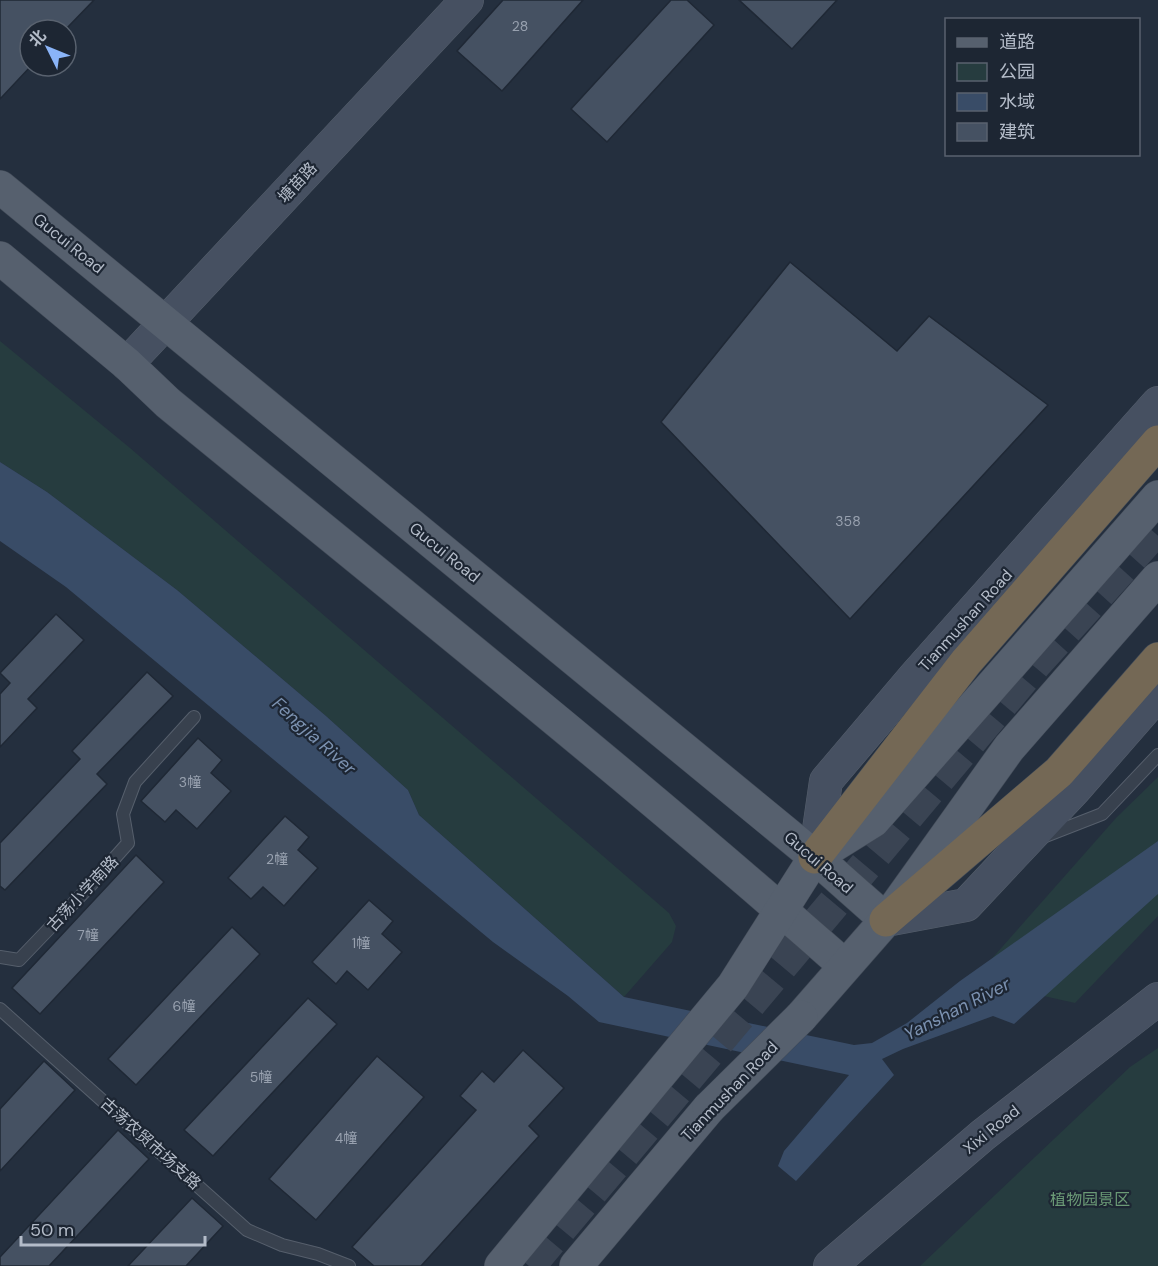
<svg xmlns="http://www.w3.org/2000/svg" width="1158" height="1266" font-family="'DM Sans','Noto Sans SC',sans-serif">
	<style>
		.green { fill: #263c3f }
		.water { fill: #394c67 }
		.building { fill: #455162; stroke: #1f2835; stroke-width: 1.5 }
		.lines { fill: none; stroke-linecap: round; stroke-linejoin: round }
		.highway-tunnel { stroke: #3a4453; stroke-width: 33; stroke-dasharray: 33 16; stroke-linecap: butt }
		.lane-casing { stroke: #565f6c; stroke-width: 14 }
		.secondary-casing { stroke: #565f6c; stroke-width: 34 }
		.primary-casing { stroke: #414a57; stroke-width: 34 }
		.highway-casing { stroke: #434c59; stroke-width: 34 }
		.lane { stroke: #38414e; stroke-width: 12 }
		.secondary { stroke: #465061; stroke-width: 33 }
		.primary { stroke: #56606e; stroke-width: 33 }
		.highway { stroke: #746855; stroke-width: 33 }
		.primary-bridge-casing { stroke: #414a57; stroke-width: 34; stroke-linecap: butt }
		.primary-bridge { stroke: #56606e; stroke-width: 33 }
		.labels { text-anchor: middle; stroke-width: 4.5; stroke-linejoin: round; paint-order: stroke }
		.number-label { font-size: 14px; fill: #98a1af }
		.street-label { font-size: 16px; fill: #b4bcc9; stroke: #1d2633 }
		.park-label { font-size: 16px; fill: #6b9a76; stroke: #1d2633 }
		.water-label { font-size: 18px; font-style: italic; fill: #7c92b1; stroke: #1d2633 }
	</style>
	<rect width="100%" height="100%" fill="#242f3e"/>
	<g class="green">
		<path d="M0,341L130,448L669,913L676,926L672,942L624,997L419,815L408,790L326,716L177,590L47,492L0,462Z"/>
		<path d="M1158,777V916L1075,1003L973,980L1116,818Z"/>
		<path d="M1158,1048V1266H920L1130,1067Z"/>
	</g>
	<path class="water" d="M0,462L47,492L177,590L326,716L408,790L419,815L624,997L854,1045L872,1043L907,1023L960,981L1158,841V894L1014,1024L993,1016L903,1049L882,1059L894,1075L796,1181L778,1166L784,1151L849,1075L599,1022L568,996L493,942L66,587L0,541Z"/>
	<g class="building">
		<path d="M0,0H94L65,30H30L31,66L0,99Z"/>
		<path d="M503,0H583L502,91L457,51Z"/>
		<path d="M671,0H687L714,25L607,142L571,109Z"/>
		<path d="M739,0H837L792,49Z"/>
		<path d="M790,262L897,351L929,316L1048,405L850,619L661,422Z"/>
		<path d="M56,614L84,640L28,699L37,708L0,747V694L10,683L0,673Z"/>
		<path d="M147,672L173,696L97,774L107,784L5,890L0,886V843L80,759L72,751Z"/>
		<path d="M198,738L222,760L211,773L231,791L197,829L176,810L165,822L141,801Z"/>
		<path d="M285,816L309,837L298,850L318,868L284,906L263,887L251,899L228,878Z"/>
		<path d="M136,855L164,882L40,1014L12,988Z"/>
		<path d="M369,900L393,921L382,934L402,952L368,990L347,971L336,984L312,962Z"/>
		<path d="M232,927L260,954L136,1085L108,1059Z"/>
		<path d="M308,998L337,1024L213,1156L184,1130Z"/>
		<path d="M523,1050L564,1088L529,1126L539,1136L421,1266H374L352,1247L476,1110L460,1096L482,1071L494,1082Z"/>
		<path d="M377,1056L424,1097L316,1220L269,1179Z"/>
		<path d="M44,1061L75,1090L0,1171V1109Z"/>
		<path d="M118,1130L149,1159L49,1266H0V1257Z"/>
		<path d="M192,1198L223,1226L186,1266H128Z"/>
	</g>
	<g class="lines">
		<path class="highway-tunnel" d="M529,1266L1036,663L1158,528"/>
		<defs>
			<g id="lane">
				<path d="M1043,837L1102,814L1158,755"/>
				<path d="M0,957L19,960L88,888L128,843L123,814L135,782L194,717"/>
				<path d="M0,1009L247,1230L282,1245L318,1254L349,1266"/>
			</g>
			<g id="secondary">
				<path d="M127,364L467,0"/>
				<path d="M815,857L826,781L916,675L1158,403"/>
				<path d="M886,920L966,905L1075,789L1158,694"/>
				<path d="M830,1266L983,1135L1158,999"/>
			</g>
			<g id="primary">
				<path d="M0,187L815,857L886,920"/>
				<path d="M0,258L127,364L168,403C395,589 625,772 845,966"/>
				<path d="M801,1017L886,920L1009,748L1158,578"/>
				<path d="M501,1266L733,986L815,857L873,821L1158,497"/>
				<path d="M576,1266L709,1108"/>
			</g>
			<g id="highway">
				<path d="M815,857L966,662L1158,442"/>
				<path d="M886,920L1059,772L1158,659"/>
			</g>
		</defs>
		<use href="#lane" class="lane-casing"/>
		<use href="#secondary" class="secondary-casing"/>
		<use href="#primary" class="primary-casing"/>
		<use href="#highway" class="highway-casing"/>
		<use href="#lane" class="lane"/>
		<use href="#secondary" class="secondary"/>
		<use href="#primary" class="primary"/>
		<use href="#highway" class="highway"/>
		<defs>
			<path id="primary-bridge" d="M709,1108L801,1017"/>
		</defs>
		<use href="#primary-bridge" class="primary-bridge-casing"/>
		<use href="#primary-bridge" class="primary-bridge"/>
	</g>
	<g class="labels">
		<g class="number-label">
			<text x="520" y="31">28</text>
			<text x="848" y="526">358</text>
			<text x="190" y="787">3幢</text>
			<text x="277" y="864">2幢</text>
			<text x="88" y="940">7幢</text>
			<text x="361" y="948">1幢</text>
			<text x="184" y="1011">6幢</text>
			<text x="261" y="1082">5幢</text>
			<text x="346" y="1143">4幢</text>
		</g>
		<g class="street-label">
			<text transform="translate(297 182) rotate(-47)" y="6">塘苗路</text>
			<text transform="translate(69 243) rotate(39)" y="6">Gucui Road</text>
			<text transform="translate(445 552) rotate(39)" y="6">Gucui Road</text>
			<text transform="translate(965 620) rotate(-48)" y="6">Tianmushan Road</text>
			<text transform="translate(819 862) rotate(41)" y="6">Gucui Road</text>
			<text transform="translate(82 893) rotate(-47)" y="6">古荡小学南路</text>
			<text transform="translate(729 1091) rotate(-46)" y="6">Tianmushan Road</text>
			<text transform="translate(991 1129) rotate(-39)" y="6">Xixi Road</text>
			<text transform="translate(151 1143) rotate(42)" y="6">古荡农贸市场支路</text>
		</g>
		<g class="park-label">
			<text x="1090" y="1205">植物园景区</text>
		</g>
		<g class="water-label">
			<text transform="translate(314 736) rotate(42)" y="6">Fengjia River</text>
			<text transform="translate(957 1009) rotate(-27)" y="6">Yanshan River</text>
		</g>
	</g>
	<rect x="945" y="18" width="195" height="138" fill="#1d2633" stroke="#59626f" stroke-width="1.5"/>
	<rect x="957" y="38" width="30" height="9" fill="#56606e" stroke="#59626f" stroke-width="1.5"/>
	<text x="999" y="48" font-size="18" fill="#b4bcc9">道路</text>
	<rect x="957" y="63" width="30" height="18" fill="#263c3f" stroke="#59626f" stroke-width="1.5"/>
	<text x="999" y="78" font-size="18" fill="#b4bcc9">公园</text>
	<rect x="957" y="93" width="30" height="18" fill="#394c67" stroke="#59626f" stroke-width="1.5"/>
	<text x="999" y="108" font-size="18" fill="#b4bcc9">水域</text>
	<rect x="957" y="123" width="30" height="18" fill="#455162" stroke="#59626f" stroke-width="1.5"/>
	<text x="999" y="138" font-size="18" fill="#b4bcc9">建筑</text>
	<g transform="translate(48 48) rotate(313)"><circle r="28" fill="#1d2633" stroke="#59626f" stroke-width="1.5"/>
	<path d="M0-4.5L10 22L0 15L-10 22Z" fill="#8ab4f8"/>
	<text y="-9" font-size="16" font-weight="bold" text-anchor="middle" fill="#b4bcc9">北</text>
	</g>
	<path d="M21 1236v9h184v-9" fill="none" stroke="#b4bcc9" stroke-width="3"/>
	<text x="30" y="1236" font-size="18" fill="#b4bcc9" stroke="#1d2633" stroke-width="4.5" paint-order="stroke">50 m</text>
</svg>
